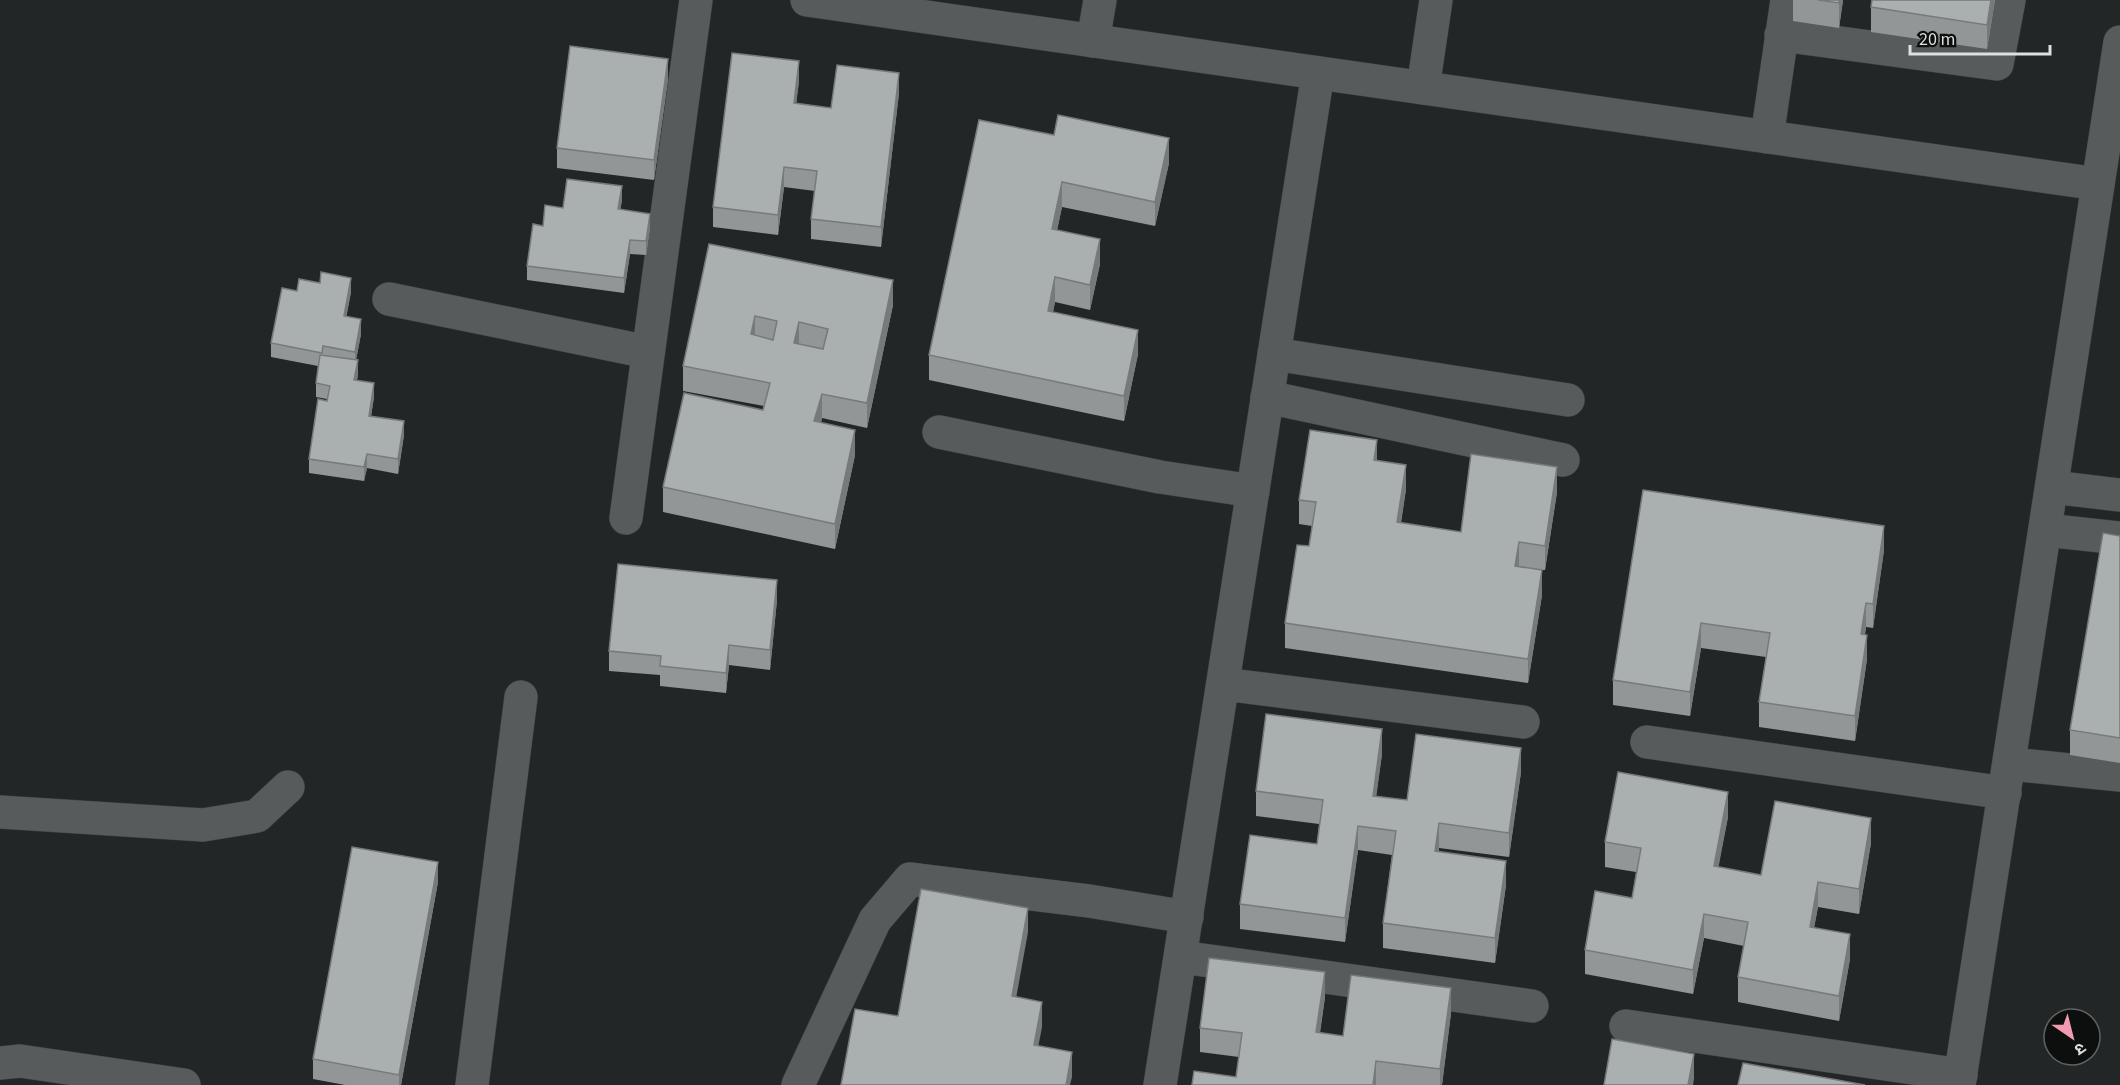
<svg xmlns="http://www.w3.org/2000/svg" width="2120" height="1085" font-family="'Source Sans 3','Noto Sans Devanagari',sans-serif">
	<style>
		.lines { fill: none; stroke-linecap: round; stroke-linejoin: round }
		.street-casing { stroke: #3e4142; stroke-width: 34 }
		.street { stroke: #575b5c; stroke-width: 33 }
		.wall { fill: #929697 }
		.shaded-wall { fill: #777a7b }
		.building { fill: #aaafb0; stroke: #777a7b; stroke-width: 1.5; fill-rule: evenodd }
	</style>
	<rect width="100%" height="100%" fill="#232627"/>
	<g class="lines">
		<defs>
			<g id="street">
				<path d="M807,0L2098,184"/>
				<path d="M1781,35L1997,64L2009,0"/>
				<path d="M1093,41L1100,0"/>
				<path d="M1423,88L1436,0"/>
				<path d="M1767,137L1787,0"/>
				<path d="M389,299L648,352"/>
				<path d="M1274,354L1568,400"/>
				<path d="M1267,397L1563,460"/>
				<path d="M939,432L1160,477L1253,491"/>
				<path d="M2052,487L2120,495"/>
				<path d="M626,518L696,0"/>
				<path d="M2045,530L2120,538"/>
				<path d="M1223,684L1523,722"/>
				<path d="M1647,742L2005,793"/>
				<path d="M2010,764L2120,775"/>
				<path d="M0,812L203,825L257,816L288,787"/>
				<path d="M1181,957L1532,1006"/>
				<path d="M1626,1026L1961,1075"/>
				<path d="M0,1063L20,1061L184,1085"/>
				<path d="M472,1085L521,697"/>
				<path d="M798,1085L875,920L910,879L1089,901L1187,917"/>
				<path d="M1160,1085L1318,73"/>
				<path d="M1959,1085L2120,42"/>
			</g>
		</defs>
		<use href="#street" class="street-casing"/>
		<use href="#street" class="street"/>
	</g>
	<g class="wall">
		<path d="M1793,0H1843L1839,28L1793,21Z"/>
		<path d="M1872,0H1995L1987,49L1871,32V7Z"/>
		<path d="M668,79L654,180L557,168V148Z"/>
		<path d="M799,81L796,103L831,108L899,93L881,247L811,239V219L815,191L784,187L778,235L713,227V207Z"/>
		<path d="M979,120L1169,163L1155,226L1062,207L1057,230L1100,264L1090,310L1055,302L1053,312L1138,354L1124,421L929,380V355Z"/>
		<path d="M622,200L620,210L650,228L646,255L630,254L624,293L527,280V266L543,226L563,208Z"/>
		<path d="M709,244L893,305L867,428L822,418L821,423L855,455L835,549L663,512V487L763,410L764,406L683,391V366Z"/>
		<path d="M297,291L351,292L346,317L361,334L356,360L358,375L357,380L374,397L371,416L404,435L398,474L367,468L364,481L309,473V459L327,399L316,397V383L318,366L271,357V343Z"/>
		<path d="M1377,461L1406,489L1401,523L1461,532L1557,492L1545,570H1541L1542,595L1528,683L1285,648V623L1309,546L1312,526L1299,524V500Z"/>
		<path d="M1643,490L1884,550L1873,628L1866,627L1865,635L1867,659L1855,741L1759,727V702L1766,657L1701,648L1690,716L1613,705V680Z"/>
		<path d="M2120,536V763L2070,755V730Z"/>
		<path d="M777,600L770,670L729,665L726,693L660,686V675L609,671V651Z"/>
		<path d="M1382,754L1376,796L1407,800L1521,772L1509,857L1439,848V852L1506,885L1495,963L1383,948V923L1392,855L1358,850L1345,942L1240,929V904L1317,844L1319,824L1256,816V791Z"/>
		<path d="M1728,817L1718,867L1761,875L1871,843L1859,914L1818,907L1814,927L1850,959L1839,1021L1738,1002V977L1744,946L1704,938L1693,994L1585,974V950L1632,898L1636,872L1605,867V842Z"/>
		<path d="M438,882L401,1085H345L313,1079V1059Z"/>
		<path d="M1325,997L1320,1033L1343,1036L1451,1013L1442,1085H1192L1236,1077L1239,1057L1200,1052V1028Z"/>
	</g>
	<g class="shaded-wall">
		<path d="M1839,0H1843L1839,28Z"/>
		<path d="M1991,0H1995L1987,49V25Z"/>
		<path d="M668,59V79L654,180V160Z"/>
		<path d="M799,61V81L794,123V103Z"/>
		<path d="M899,73V93L881,247V227Z"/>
		<path d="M1169,138V163L1155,226V202Z"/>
		<path d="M784,167V187L778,235V215Z"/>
		<path d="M1062,182V207L1052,254V229Z"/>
		<path d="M622,186V200L618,224V209Z"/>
		<path d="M650,214V228L646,255V241Z"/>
		<path d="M1100,239V264L1090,310V285Z"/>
		<path d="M630,240V254L624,293V278Z"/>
		<path d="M1055,277V302L1048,335V311Z"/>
		<path d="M351,278V292L344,330V316Z"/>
		<path d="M893,280V305L867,428V403Z"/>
		<path d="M755,316V341L751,334Z"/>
		<path d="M361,319V334L355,366V352Z"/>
		<path d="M799,322V347L794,343Z"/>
		<path d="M1138,330V354L1124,421V396Z"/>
		<path d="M358,360V375L354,394V380Z"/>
		<path d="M374,383V397L369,430V416Z"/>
		<path d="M822,394V418L814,446V421Z"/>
		<path d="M404,421V435L398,474V459Z"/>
		<path d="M855,430V455L835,549V524Z"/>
		<path d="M1377,440V465L1374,460Z"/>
		<path d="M367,454V468L364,481V467Z"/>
		<path d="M1406,465V489L1397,547V522Z"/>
		<path d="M1557,467V492L1545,570V546Z"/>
		<path d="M1884,526V550L1873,628V604Z"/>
		<path d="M1519,542V567L1515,566Z"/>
		<path d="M1542,570V595L1528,683V659Z"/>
		<path d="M777,580V600L770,670V650Z"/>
		<path d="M1866,603V627L1861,659V634Z"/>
		<path d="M1701,623V648L1690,716V692Z"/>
		<path d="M1867,635V659L1855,741V716Z"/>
		<path d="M729,645V665L726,693V673Z"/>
		<path d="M1382,729V754L1373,821V796Z"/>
		<path d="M1521,748V772L1509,857V833Z"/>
		<path d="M1728,792V817L1714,891V866Z"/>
		<path d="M1871,818V843L1859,914V889Z"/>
		<path d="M1439,823V848L1435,876V851Z"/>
		<path d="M1358,826V850L1345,942V918Z"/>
		<path d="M1506,861V885L1495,963V938Z"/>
		<path d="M438,862V882L401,1085H399V1075Z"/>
		<path d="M1818,882V907L1810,951V927Z"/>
		<path d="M1028,908V932L1012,1021V996Z"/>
		<path d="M1704,914V938L1693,994V970Z"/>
		<path d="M1850,934V959L1839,1021V996Z"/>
		<path d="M1325,972V997L1316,1057V1032Z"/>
		<path d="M1451,988V1013L1442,1085H1440V1069Z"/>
		<path d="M1042,1002V1027L1034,1069V1045Z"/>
		<path d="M1072,1052V1077L1070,1085H1066Z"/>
		<path d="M1694,1054V1079L1693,1085H1688Z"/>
		<path d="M1376,1061V1085H1373Z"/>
	</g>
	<g class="building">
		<path d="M1818,0H1839V3Z"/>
		<path d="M1872,0H1991L1987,25L1871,7Z"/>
		<path d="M570,46L668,59L654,160L557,148Z"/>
		<path d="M732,53L799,61L794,103L831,108L837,65L899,73L881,227L811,219L817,171L784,167L778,215L713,207Z"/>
		<path d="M1058,115L1169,138L1155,202L1062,182L1052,229L1100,239L1090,285L1055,277L1048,311L1138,330L1124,396L929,355L979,120L1054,135Z"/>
		<path d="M567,179L622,186L618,209L650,214L646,241L630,240L624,278L527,266L533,224L543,226L545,205L563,208Z"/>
		<path d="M709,244L893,280L867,403L822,394L814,421L855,430L835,524L663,487L684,393L763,410L770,383L683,366ZM755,316L777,321L773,340L751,334ZM799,322L828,329L823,349L794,343Z"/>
		<path d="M321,272L351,278L344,316L361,319L355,352L323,346L322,353L271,343L282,288L297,291L299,279L320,283Z"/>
		<path d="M320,355L358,360L354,380L374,383L369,416L404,421L398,459L367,454L364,467L309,459L318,399L327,401L330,386L316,383Z"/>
		<path d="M1310,430L1377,440L1374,460L1406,465L1397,522L1461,532L1471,454L1557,467L1545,546L1519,542L1515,566L1542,570L1528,659L1285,623L1297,545L1309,546L1316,502L1299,500Z"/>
		<path d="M1643,490L1884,526L1873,604L1866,603L1861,634L1867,635L1855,716L1759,702L1770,633L1701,623L1690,692L1613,680Z"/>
		<path d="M2103,533L2120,536V738L2070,730Z"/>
		<path d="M618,564L777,580L770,650L729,645L726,673L660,666L661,656L609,651Z"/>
		<path d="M1266,714L1382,729L1373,796L1407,800L1416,734L1521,748L1509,833L1439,823L1435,851L1506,861L1495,938L1383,923L1396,831L1358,826L1345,918L1240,904L1250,835L1317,844L1323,800L1256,791Z"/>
		<path d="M1618,772L1728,792L1714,866L1761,875L1775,801L1871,818L1859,889L1818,882L1810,927L1850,934L1839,996L1738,977L1748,922L1704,914L1693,970L1585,950L1595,891L1632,898L1641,848L1605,842Z"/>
		<path d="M352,847L438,862L399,1075L313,1059Z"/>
		<path d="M921,889L1028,908L1012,996L1042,1002L1034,1045L1072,1052L1066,1085H841L855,1009L898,1016Z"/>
		<path d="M1209,958L1325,972L1316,1032L1343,1036L1351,975L1451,988L1440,1069L1376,1061L1373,1085H1192L1194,1071L1236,1077L1242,1033L1200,1028Z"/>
		<path d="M1612,1039L1694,1054L1688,1085H1604Z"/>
		<path d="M1743,1063L1865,1085H1738Z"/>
	</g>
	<g transform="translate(2072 1037) rotate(145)"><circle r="28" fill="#0d0f0f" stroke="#606263" stroke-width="1.5"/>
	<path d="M0-4.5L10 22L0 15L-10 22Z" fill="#f29aaf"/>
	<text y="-9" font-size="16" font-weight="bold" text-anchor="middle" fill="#dddfe0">उ</text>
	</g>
	<path d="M1910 45v9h140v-9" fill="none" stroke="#dddfe0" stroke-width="3"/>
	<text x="1919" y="45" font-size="18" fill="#dddfe0" stroke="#0d0f0f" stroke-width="4.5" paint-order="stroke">20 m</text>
</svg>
